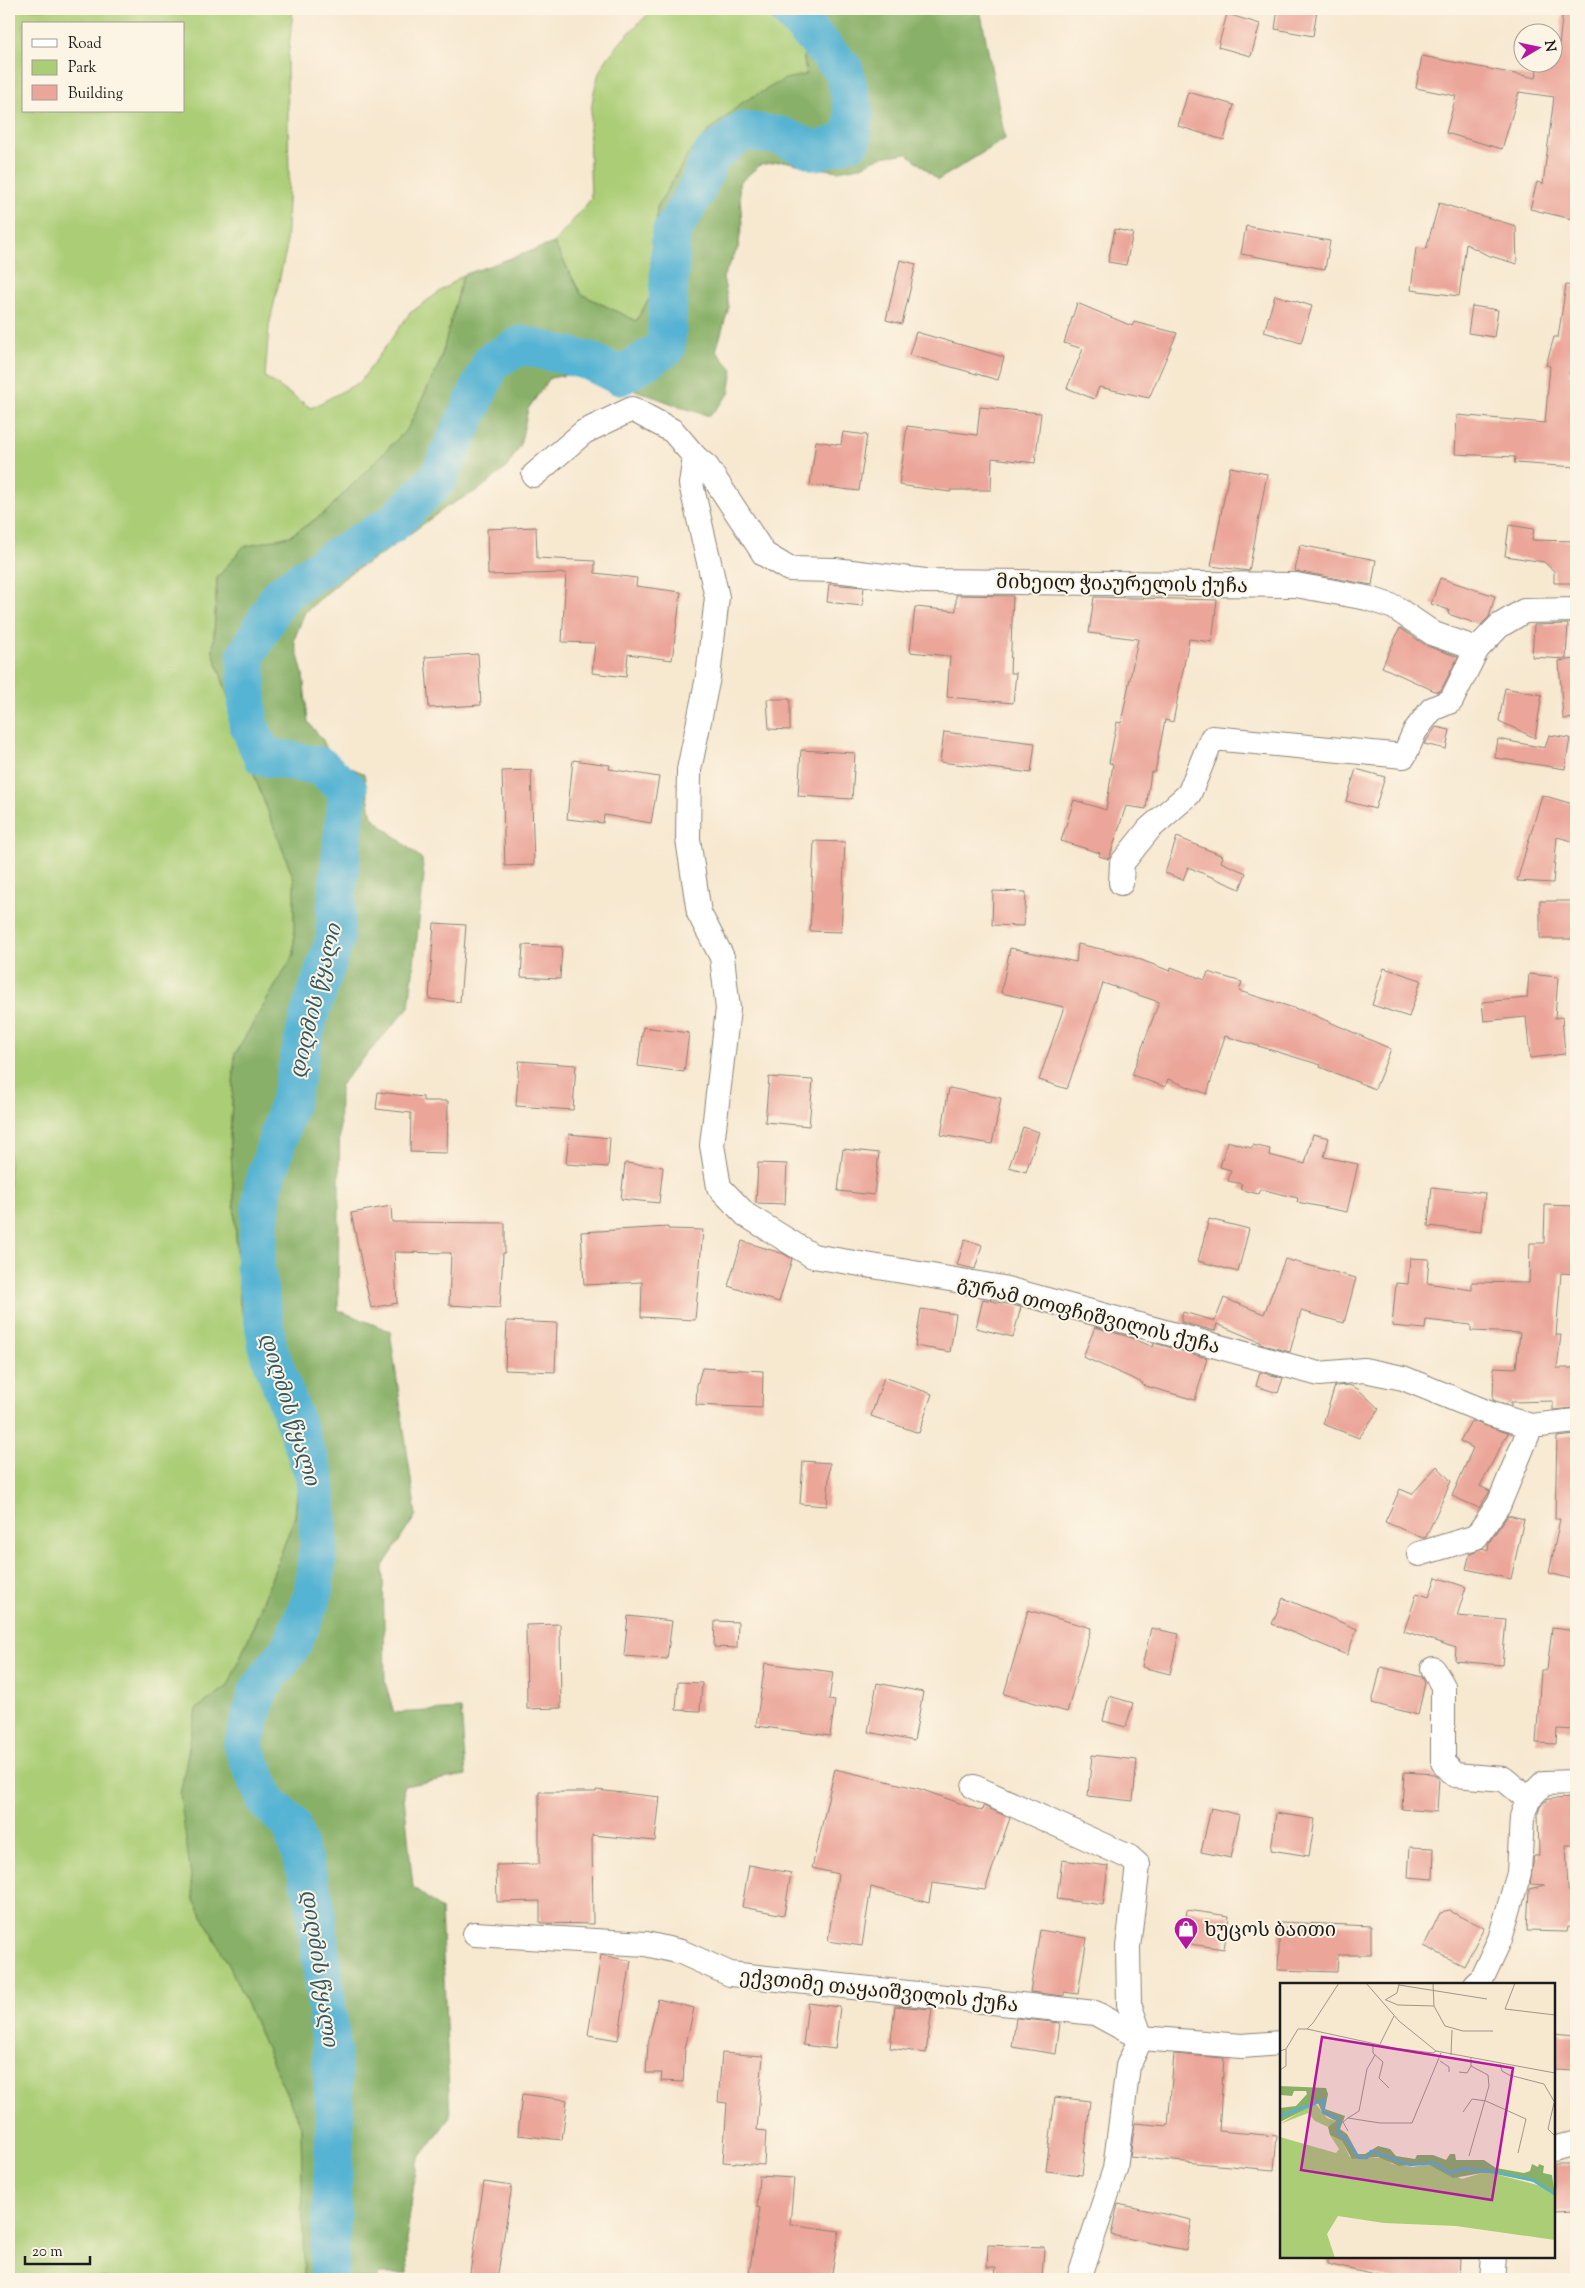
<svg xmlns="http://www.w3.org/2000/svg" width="1585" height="2288" font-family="'Sorts Mill Goudy','Noto Serif Georgian',serif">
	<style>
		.green { fill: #abcd76; stroke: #647449; fill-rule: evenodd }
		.forest { fill: #88b067; stroke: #526642 }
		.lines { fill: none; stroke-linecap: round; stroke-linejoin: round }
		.river { stroke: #54b3d3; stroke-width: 39 }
		.building { fill: #eba599 }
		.street-casing { stroke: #8a8276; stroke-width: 26 }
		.street { stroke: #fff; stroke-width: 24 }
		.labels { text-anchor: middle; stroke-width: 4; stroke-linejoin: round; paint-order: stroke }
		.street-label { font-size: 20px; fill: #1c1c1c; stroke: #fcf5e5 }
		.poi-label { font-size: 20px; fill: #1c1c1c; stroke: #fcf5e5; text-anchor: start }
		.water-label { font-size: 21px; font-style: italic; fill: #325865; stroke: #fcf5e5 }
		.inset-river { fill: none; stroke: #54b3d3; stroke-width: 2.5 }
		.inset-road { fill: none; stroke: #9f9688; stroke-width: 1 }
		.view { fill: #b5179e; fill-opacity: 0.15; stroke: #b5179e; stroke-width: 2.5 }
		.inset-edge { fill: none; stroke: #1c1c1c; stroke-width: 2.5 }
	</style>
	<rect width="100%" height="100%" fill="#fcf5e5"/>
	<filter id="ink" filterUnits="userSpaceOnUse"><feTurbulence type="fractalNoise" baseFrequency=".02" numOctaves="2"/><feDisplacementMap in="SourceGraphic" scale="10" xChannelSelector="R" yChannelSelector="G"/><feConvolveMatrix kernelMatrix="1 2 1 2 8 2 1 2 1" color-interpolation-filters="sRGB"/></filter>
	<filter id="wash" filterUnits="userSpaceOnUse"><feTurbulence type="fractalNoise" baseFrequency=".0096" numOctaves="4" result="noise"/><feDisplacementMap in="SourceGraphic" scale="20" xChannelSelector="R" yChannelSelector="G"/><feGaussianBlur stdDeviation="1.12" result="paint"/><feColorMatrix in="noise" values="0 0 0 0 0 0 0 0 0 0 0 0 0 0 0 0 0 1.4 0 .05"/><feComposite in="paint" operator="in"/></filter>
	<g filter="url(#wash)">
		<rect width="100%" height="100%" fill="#f7e8d0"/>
		<g class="green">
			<path d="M9,9H293L287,68L289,176L286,250L269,326L265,377L311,408L360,382L410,313L463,275L440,362L408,428L326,512L290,536L243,547L217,578L213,652L257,783L294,879V954L235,1054L230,1135L240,1305L299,1474L295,1516L252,1630L228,1686L196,1709L194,1900L231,1969L301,2126L304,2279H9ZM24,24H184V111H24Z"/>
			<path d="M654,9H763L802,43L806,75L785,79L655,257L652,294L636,321L581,294L554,243L591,199C590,158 586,116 598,76C603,57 639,22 654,9Z"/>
		</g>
		<path class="forest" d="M763,9H980L1005,139L938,180L907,153L881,157L859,167L838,171L809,167L784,161L760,165L739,183L742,224L738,248L723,277L729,307L716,351L733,370L729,394L710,416C665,404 623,381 577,375C568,374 558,377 550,378L528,409L520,446L506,468L480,489L448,506L382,554L350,573L305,612L294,640L303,674L308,722L323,740L330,757L364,774L372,817L422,859L424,877L409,1007L340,1085L338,1310L390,1331L416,1515L383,1566L385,1682L394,1713L461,1709L466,1775L403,1786L413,1887L441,1909L450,2117L417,2162L407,2234V2274H379L378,2279H304L301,2126L231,1969L194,1900L180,1795L196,1709L228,1686L252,1630L295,1516L299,1474L240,1305L230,1135L235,1054L294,954V879L257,783L213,652L217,578L243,547L290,536L326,512L408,428L440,362L463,275L554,243L581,294L636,321L652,294L657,207L688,154L710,130L743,102L785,79L806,75L802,43Z"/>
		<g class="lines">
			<path class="river" d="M329,2279L335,2120L331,2044L314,1897L291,1824L267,1802L243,1746L258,1691L292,1645L313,1595L319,1541L315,1477L268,1349L255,1266L263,1188L290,1099L309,1016L335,939L337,894L348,790L320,766L262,756L248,723L246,656L280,595L336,557L392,524L438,479L492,361L522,345L589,361L620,376L666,348L671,233L696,191L711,156L743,131L781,136L816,151L852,140L854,113L844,70L788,9"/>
		</g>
		<g id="blocks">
			<g class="building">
				<path d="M1278,9H1317L1313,36L1275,29Z"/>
				<path d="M1563,9H1576V220L1530,209L1537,182L1543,184L1554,97L1519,92L1502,149L1446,133L1456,96L1416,88L1422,56L1536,78L1538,62H1552V55L1558,56Z"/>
				<path d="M1227,14L1260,24L1251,56L1218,47Z"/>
				<path d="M1188,92L1234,105L1224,140L1178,126Z"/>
				<path d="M1439,203L1516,226L1517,264L1487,255L1466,244L1459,296L1411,290L1416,248L1426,249Z"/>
				<path d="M1246,226L1330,241L1325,269L1241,254Z"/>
				<path d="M1115,229L1133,233L1126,265L1108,262Z"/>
				<path d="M900,260L916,264L902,324L886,320Z"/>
				<path d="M1566,285L1576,286V352L1569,374L1576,375V467L1514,463L1515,457L1455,454L1457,415L1545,423L1550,366L1546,365L1554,337H1558Z"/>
				<path d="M1275,295L1312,306L1301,343L1264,332Z"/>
				<path d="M1077,303L1132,326L1134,322L1177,333L1149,398L1099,387L1094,399L1067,388L1083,349L1064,343Z"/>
				<path d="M1472,306L1498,310L1494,337L1468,333Z"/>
				<path d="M916,332L1004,357L998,380L909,355Z"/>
				<path d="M980,407L1041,413L1035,463L992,458L991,490H951L950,492L899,485L907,426L977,435Z"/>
				<path d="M843,432L867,435L859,491L810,485L816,441L841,445Z"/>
				<path d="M1230,467L1267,474L1249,571L1211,566Z"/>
				<path d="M1509,525L1534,529L1532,540L1576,541V583H1554V571L1544,562L1505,556Z"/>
				<path d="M536,527L537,558L595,561V573L637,578L636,586L681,592L672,660L628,654L626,677L592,673L595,643L562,642L566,573L488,575L487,529Z"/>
				<path d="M1300,545L1376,560L1372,585L1295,571Z"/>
				<path d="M1440,578L1495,596L1489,617L1481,625L1448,614L1449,610L1431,604Z"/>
				<path d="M829,584L864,587L862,606L827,602Z"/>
				<path d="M956,595L1013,596L1010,673H1016L1013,703L947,697L950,656L910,652L915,607L956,611Z"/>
				<path d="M1094,597L1217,600L1212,642L1189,639L1173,722L1165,720L1155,772H1151L1146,809L1126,806L1109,859L1099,856L1100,853L1061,841L1074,800L1106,810L1113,764L1109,763L1117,722L1121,723L1138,639L1089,633Z"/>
				<path d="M1568,624L1566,659L1532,657L1534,625Z"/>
				<path d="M1400,628L1427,646L1458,657L1441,690L1437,692L1382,667Z"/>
				<path d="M478,654L481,705L429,708L425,657Z"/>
				<path d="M1576,659V718L1563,719L1559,661Z"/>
				<path d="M1505,688L1542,695L1535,738L1499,721Z"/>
				<path d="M767,699H790V730L769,729Z"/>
				<path d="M1436,727L1450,730L1446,749L1424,744Z"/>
				<path d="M944,732L1035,743L1031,773L940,762Z"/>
				<path d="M1549,735L1570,738L1565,769L1495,758L1498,739L1545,748Z"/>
				<path d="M801,750L855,753L852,799L798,796Z"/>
				<path d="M573,760L610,765L609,769L659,777L651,823L604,815L603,823L567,819Z"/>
				<path d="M1356,769L1385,777L1375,809L1346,801Z"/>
				<path d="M531,770L534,865L505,866L502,771Z"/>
				<path d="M1542,795L1576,805V842L1557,837L1553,883L1517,881Z"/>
				<path d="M1177,837L1223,856L1221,862L1246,873L1240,889L1188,867L1183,880L1165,873Z"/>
				<path d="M814,841L845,842L841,932L810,931Z"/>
				<path d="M993,891L1026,892L1024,926L992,925Z"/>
				<rect x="1540" y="901" width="36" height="38"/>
				<path d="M434,923L466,925L460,1002L429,999Z"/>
				<path d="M1078,944L1128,955L1170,971L1171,967L1205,980L1208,972L1242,982L1239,991L1307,1012L1391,1049L1375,1089L1320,1067L1321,1065L1225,1036L1207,1094L1168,1079L1165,1087L1132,1075L1159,1002L1103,983L1067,1089L1039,1080L1064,1007L1001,993L1010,948L1076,962Z"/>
				<path d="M523,945L562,947L560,979L521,977Z"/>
				<path d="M1384,968L1421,980L1409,1017L1372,1005Z"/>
				<path d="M1529,974L1558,977L1555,1018L1562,1017L1565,1054L1530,1058L1526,1017L1484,1021L1482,1002L1527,998Z"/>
				<path d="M643,1027L689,1033L684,1072L638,1066Z"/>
				<path d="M519,1061L576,1065L573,1110L516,1106Z"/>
				<path d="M769,1077L813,1080L809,1126L765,1122Z"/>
				<path d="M949,1088L1001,1098L992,1144L941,1135Z"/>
				<path d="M378,1092L423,1097V1101H448L447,1153L410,1152L411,1113L376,1109Z"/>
				<path d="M1023,1127L1039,1132L1026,1172L1009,1167Z"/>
				<path d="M569,1134L610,1138L608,1167L566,1164Z"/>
				<path d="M1313,1134L1329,1138L1324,1157L1358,1164L1347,1212L1297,1202L1298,1198L1260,1189L1258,1194L1240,1189L1242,1184L1228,1181L1231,1170L1220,1167L1227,1141L1252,1148L1253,1145L1270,1149L1269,1155L1305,1164Z"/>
				<path d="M843,1149L879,1153L874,1195L838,1191Z"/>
				<path d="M625,1163L663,1167L659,1203L621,1199Z"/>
				<path d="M758,1163L787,1164L785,1204L756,1203Z"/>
				<path d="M1432,1187L1485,1193L1481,1232L1428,1226Z"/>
				<path d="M1545,1205L1576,1206V1274L1561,1273L1556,1335H1561L1557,1368H1576V1408L1553,1410V1401L1511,1402V1406L1493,1400L1494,1367L1516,1368L1520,1333L1471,1331V1325L1426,1320L1425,1329L1392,1326L1396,1283L1408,1284L1410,1258L1429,1259L1427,1283L1472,1290V1282L1529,1283L1530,1243H1544Z"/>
				<path d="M391,1206L392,1222L505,1223V1253H503L500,1308L449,1305L451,1253L394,1252L397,1303L371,1308L351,1213Z"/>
				<path d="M1209,1219L1249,1229L1238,1272L1198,1261Z"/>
				<path d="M668,1227V1229L703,1230L695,1320L641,1317L642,1282L584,1285L581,1232Z"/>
				<path d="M965,1239L982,1245L975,1269L957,1265Z"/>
				<path d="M742,1241L784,1254L792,1259L779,1302L728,1286Z"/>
				<path d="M1285,1259L1356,1278L1344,1323L1301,1311L1290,1352L1260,1344V1342L1217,1324L1215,1331L1181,1322L1183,1312L1215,1321L1224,1298L1264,1314Z"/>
				<path d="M983,1299L1021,1307L1013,1337L976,1328Z"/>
				<path d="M921,1309L956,1314L950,1352L915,1346Z"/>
				<path d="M507,1321L557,1323L555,1372L505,1370Z"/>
				<path d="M1095,1327L1129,1337L1153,1347L1154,1343L1207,1358L1195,1400L1142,1385L1143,1383L1083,1357Z"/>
				<path d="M702,1368L763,1371L762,1408L696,1405L697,1385Z"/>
				<path d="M1260,1372L1283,1378L1278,1393L1256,1386Z"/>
				<path d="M884,1377L932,1394L919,1433L871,1416Z"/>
				<path d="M1349,1385L1358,1389L1379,1409L1359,1438L1323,1424L1335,1386Z"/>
				<path d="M1471,1421L1508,1433L1480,1486L1490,1491L1479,1508L1452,1496L1473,1448L1460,1441Z"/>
				<path d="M1576,1435V1580L1549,1573L1560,1519H1555L1557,1437Z"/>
				<path d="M803,1461L830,1463L827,1506L800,1504Z"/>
				<path d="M1437,1466L1451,1481L1426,1537L1423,1538L1385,1522L1400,1489L1412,1494Z"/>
				<path d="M1508,1515L1524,1519L1511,1579L1466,1569L1470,1553L1482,1548L1488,1550L1489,1542Z"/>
				<path d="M1436,1577L1466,1587L1457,1616L1506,1620L1502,1665L1455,1661L1456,1648L1404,1631L1417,1593L1429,1597Z"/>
				<path d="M1283,1598L1357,1629L1347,1655L1272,1624Z"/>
				<path d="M1028,1610L1091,1628L1067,1712L1004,1694Z"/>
				<path d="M628,1616L672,1621L667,1659L624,1656Z"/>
				<path d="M715,1621L738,1622L737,1648L714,1647Z"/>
				<path d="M560,1624L561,1708L527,1709L526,1625Z"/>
				<path d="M1151,1628L1179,1634L1170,1674L1142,1667Z"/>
				<path d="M1552,1628L1576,1631V1730L1557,1729L1556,1744L1536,1743L1541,1670H1547Z"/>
				<path d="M765,1663L833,1672L829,1700L835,1701L830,1736L756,1726Z"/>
				<path d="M1381,1667L1422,1677L1425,1683L1418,1715L1372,1703Z"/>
				<path d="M678,1682L702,1683L700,1711L676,1710Z"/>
				<path d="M877,1683L923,1692L914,1741L868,1732Z"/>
				<path d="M1109,1696L1133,1703L1126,1727L1103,1721Z"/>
				<path d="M1092,1755L1137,1760L1133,1801L1088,1796Z"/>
				<path d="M835,1769L920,1789L982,1811L983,1806L1010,1818L985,1890L932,1883L929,1903L871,1887L862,1946L828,1941L838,1874L812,1868Z"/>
				<path d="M1404,1772L1435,1774L1439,1778L1437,1812L1402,1809Z"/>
				<path d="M596,1790L660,1797L655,1841L592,1835L593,1924L540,1923V1901L497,1902L496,1865L539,1864V1792H596Z"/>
				<path d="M1575,1798L1576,1845H1566L1568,1891H1576V1928L1567,1927L1566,1932L1527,1931L1529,1889L1545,1885L1530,1884L1534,1856H1539L1538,1813L1540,1806L1548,1799Z"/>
				<path d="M1211,1808L1240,1815L1231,1858L1201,1852Z"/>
				<path d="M1276,1813L1315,1819L1309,1856L1271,1850Z"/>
				<path d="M1410,1847L1434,1848L1433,1879L1408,1877Z"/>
				<path d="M1062,1860L1108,1866L1103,1905L1057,1899Z"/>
				<path d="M749,1865L791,1873L784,1915L742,1907Z"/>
				<path d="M1187,1910L1229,1916L1224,1949L1183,1943Z"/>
				<path d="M1450,1911L1484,1928L1464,1966L1424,1946L1440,1913Z"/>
				<path d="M1280,1922L1371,1926V1955H1338L1337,1972L1278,1970Z"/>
				<path d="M1040,1930L1087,1938L1078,1994L1064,1992V1996L1030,1992Z"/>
				<path d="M601,1955L631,1961L618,2040L588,2035Z"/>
				<path d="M658,1999L694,2008L685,2049L683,2082L661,2081L662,2073H646L648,2044Z"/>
				<path d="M808,2003L840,2007L835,2049L803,2045Z"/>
				<path d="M895,2006L932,2009L926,2053L890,2048Z"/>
				<path d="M1016,2018L1060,2023L1056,2054L1012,2047Z"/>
				<path d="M1554,2033L1576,2035L1575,2070L1554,2069Z"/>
				<path d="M722,2053L763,2056L757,2130L766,2131L764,2165L723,2162L727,2103L718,2102Z"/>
				<path d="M1174,2054L1224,2058L1219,2131L1277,2136L1274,2170L1130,2157L1135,2123L1168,2126Z"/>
				<path d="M522,2094L567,2100L562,2140L518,2135Z"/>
				<path d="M1055,2097L1090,2101L1082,2175L1046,2171Z"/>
				<path d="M1554,2164H1575V2211L1554,2212Z"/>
				<path d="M759,2176L794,2178L790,2224L839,2231L831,2279H748L760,2208L757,2207Z"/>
				<path d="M484,2182L512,2186L497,2279H469Z"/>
				<path d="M1118,2204L1192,2220L1186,2250L1111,2235Z"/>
				<path d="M988,2245L1044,2247L1042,2279H995L996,2267H987Z"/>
				<path d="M1327,2257H1460L1459,2279H1392L1327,2264Z"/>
			</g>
		</g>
	</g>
	<g filter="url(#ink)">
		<use href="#blocks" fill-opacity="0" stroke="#8a8276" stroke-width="1"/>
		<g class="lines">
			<defs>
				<g id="street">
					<path d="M695,457L707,467L764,554L789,569L835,570L925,581L1296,585L1367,598L1394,607L1434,634L1477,649"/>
					<path d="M534,475L584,432L632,409L673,431L695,457L691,484L717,597L708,677L689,770L688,839L699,913L722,957L728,1009L712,1145L719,1187L746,1215L813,1256L1003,1288L1319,1374L1364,1370L1403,1378L1491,1414L1531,1426L1576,1421"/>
					<path d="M1121,883L1122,863L1149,829L1189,794L1212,738L1404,756L1415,731L1432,709L1451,701L1477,649L1499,626L1524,611L1576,610"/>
					<path d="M1419,1554L1476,1537L1499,1504L1531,1426"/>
					<path d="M1433,1669L1443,1686V1762L1455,1775L1504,1779L1528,1799"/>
					<path d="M974,1787L1129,1857L1138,1865L1128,1947L1129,2004L1141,2038L1128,2066L1115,2169L1079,2279"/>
					<path d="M475,1934L646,1944L681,1952L730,1974L1095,2013L1141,2038L1242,2046L1281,2043"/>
					<path d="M1476,1984L1481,1980L1500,1939L1519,1873L1522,1817L1528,1799L1544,1783L1576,1782"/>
					<path d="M1554,2149L1576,2143"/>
					<path d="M1492,2279L1494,2257"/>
				</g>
			</defs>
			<use href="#street" class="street-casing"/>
			<use href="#street" class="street"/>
		</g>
	</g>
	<defs>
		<symbol id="shop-pin" viewBox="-11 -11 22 30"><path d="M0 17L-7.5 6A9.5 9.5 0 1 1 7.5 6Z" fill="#b5179e" stroke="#fcf5e5"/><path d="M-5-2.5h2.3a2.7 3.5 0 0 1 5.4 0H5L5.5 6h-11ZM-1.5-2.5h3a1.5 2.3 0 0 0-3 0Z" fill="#fff"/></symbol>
	</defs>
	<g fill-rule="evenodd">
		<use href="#shop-pin" x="1172" y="1915" width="28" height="38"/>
	</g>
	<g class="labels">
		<g class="street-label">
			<text transform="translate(1122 583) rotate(1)" y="7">მიხეილ ჭიაურელის ქუჩა</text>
			<text transform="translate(1089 1314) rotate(14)" y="7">გურამ თოფჩიშვილის ქუჩა</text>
			<text transform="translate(879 1990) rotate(6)" y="7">ექვთიმე თაყაიშვილის ქუჩა</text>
		</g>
		<g class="poi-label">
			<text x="1204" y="1936">ხუცოს ბაითი</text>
		</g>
		<g class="water-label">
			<text transform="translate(315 1001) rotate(-76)" y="7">დიღმის წყალი</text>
			<text transform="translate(290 1409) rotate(73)" y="7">დიღმის წყალი</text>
			<text transform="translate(320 1968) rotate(82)" y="7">დიღმის წყალი</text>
		</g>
	</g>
	<g transform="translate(1280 1983)">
		<rect width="275" height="275" fill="#f7e8d0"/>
		<path d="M35,120L47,135L56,138L53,142L48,144L35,138L28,130L0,141ZM50,152L62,158L70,174L104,175L112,181L133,184L148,181L182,196L202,190L215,191L265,204L275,213V257L176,243L104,240L58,233L47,251L55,275H0V154L56,170L59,166Z" fill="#abcd76"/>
		<path d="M0,103L46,105L48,111L45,126L65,133L60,146L67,151L78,171H85L98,163L110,166L116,173L135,176L137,172H153L166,177L170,171H175L176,177H204L216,185L244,190L250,188L252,181L258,184L259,181L264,183L263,190L272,192L275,213L254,199L215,191L202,190L173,195L148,181L119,183L98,174L72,176L62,158L50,152L48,144L56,138L43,131L38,120L0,139V125L16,123L27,111L26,108H14L12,113L1,112Z" fill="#88b067"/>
		<path class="inset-river" d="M0,133L44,117L43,129L59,136L58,150L67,157L79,175H87L91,168L130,182L154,180L170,190L183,186L210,188L252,197L275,211"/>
		<path class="inset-road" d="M86,0L119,38L156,68L275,90M153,0L154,23L165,43L183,48H213M235,0L225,26L275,32M119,2L207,16M105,17L117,10L119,1M106,17L118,22L154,23M27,46L114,65L153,70L156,68M100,61L114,33M93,62V70L103,79L99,95L109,105M0,68L6,66L18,46H27L33,40L59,0M171,72L172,47M160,78L169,84V89M220,81L222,88L229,92L264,101L275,120M0,87L6,83V66M179,89L187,90L191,83M274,120L268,146L275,153M183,129L192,116L206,118L246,136L238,170M68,135L79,128L87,86L95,72M68,148L63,139L68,135L100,140H132L161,70M189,173L209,103L208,92L191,83V75"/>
		<path class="view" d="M42,54L233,85L212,217L21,187Z"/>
		<rect width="275" height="275" class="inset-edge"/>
	</g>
	<rect width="1585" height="2288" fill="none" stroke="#fcf5e5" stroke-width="30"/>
	<rect x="22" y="22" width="162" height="90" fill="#fcf5e5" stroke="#a29e95"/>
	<rect x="32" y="39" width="25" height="8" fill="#ffffff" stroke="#a29e95"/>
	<text x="68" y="48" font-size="15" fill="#1c1c1c">Road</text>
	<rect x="32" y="60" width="25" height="15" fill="#abcd76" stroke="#a29e95"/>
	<text x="68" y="72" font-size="15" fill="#1c1c1c">Park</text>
	<rect x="32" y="85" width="25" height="15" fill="#eba599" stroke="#a29e95"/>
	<text x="68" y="98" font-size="15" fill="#1c1c1c">Building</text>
	<g transform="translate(1538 48) rotate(81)"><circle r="24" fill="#fcf5e5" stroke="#a29e95"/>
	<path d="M0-4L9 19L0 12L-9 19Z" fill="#b5179e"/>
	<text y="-8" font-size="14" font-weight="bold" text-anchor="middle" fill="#1c1c1c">N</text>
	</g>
	<path d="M25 2256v8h65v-8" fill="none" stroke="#1c1c1c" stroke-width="2.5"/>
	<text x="32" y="2256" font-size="15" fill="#1c1c1c" stroke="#fcf5e5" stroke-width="4" paint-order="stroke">20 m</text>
</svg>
